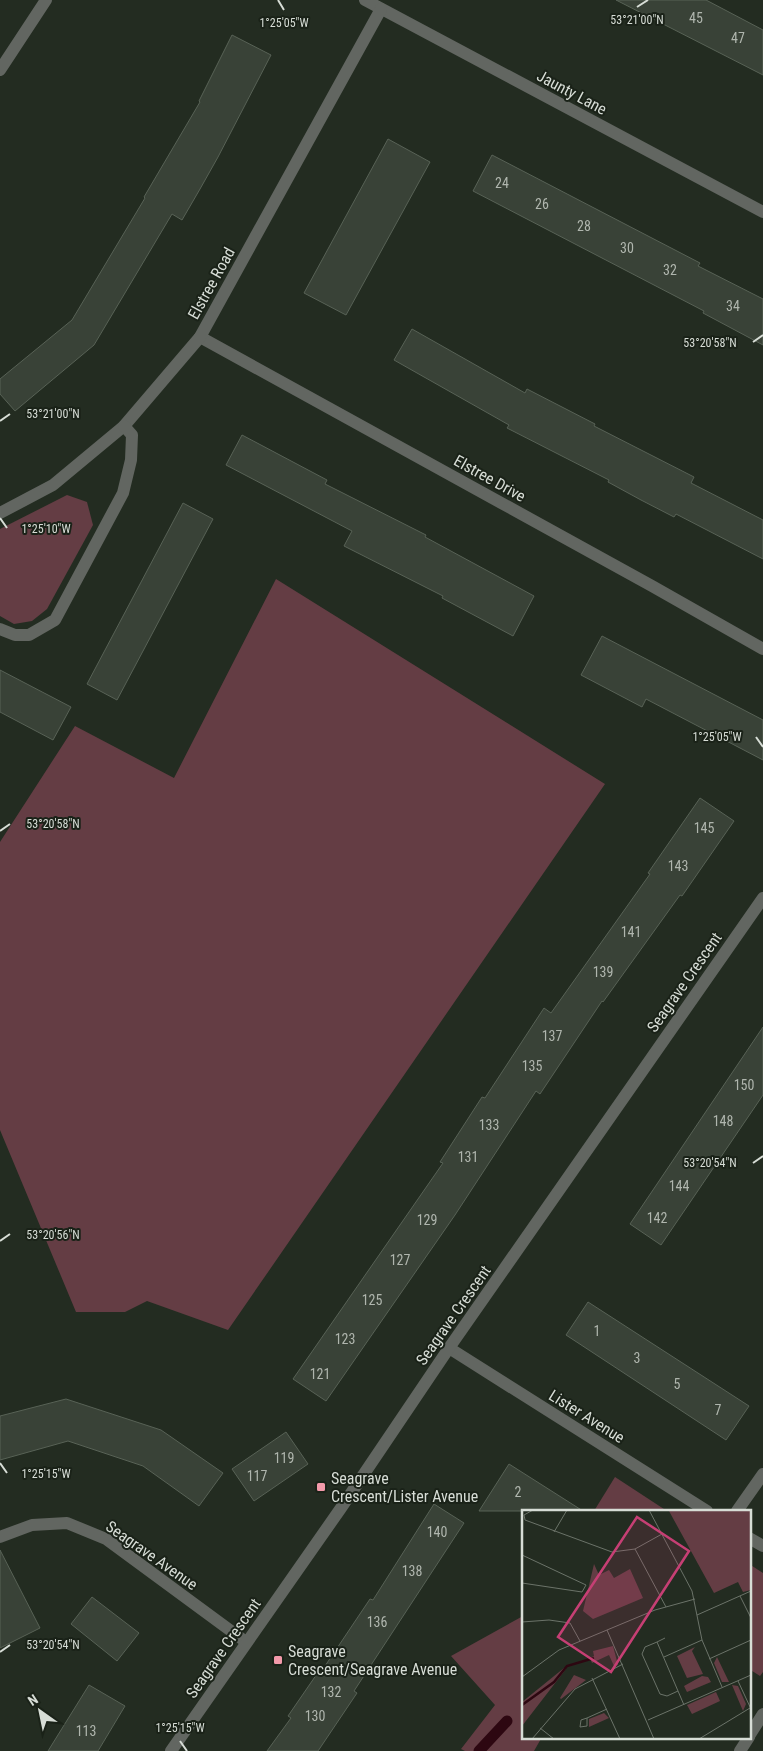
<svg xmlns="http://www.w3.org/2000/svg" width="763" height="1751" font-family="'Roboto Condensed',sans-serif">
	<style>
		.green { fill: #643d44 }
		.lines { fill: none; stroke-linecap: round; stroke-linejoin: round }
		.stream { stroke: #2d0711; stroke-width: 11 }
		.building { fill: #394237; stroke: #586256 }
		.minor { stroke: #626661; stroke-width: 12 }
		.ticks { fill: none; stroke: #d7ddd6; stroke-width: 2 }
		.poi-dot { fill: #f39aaa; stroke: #1a2218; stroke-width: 2 }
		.labels { text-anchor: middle; stroke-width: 4; stroke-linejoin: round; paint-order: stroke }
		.number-label { font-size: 14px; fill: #b0b6ae }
		.street-label { font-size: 16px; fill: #d7ddd6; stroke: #1a2218 }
		.poi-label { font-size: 16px; fill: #d7ddd6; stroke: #1a2218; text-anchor: start }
		.inset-river { fill: none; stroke: #2d0711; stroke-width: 2.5 }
		.inset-road { fill: none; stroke: #6b7369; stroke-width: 1 }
		.view { fill: #c63f74; fill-opacity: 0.15; stroke: #c63f74; stroke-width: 2.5 }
		.inset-edge { fill: none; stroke: #d7ddd6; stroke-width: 2.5 }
		.ticks-label { font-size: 12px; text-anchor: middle; fill: #d7ddd6; stroke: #1a2218; stroke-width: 4; stroke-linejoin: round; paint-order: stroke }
	</style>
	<rect width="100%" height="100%" fill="#232c21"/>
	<g class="green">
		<path d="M67,495L87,502L93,525L47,609L32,621L14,624L0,616V529Z"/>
		<path d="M276,579L605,784L228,1330L147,1301L125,1312H76L0,1130V842L75,726L174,778Z"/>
		<path d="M615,1477L667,1511H594Z"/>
		<path d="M749,1564L763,1573V1672L760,1676L749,1669Z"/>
		<path d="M523,1616V1737H542L534,1751H465L461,1749L495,1705L451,1656Z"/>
	</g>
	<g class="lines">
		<path class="stream" d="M479,1751L507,1721"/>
	</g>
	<g class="building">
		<path d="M616,0H706L763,30V75Z"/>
		<path d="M232,35L271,55L218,157L200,189L182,220L172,214L94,345L15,411L0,394V379L72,320L145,198L144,197L200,102L199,101Z"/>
		<path d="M388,139L430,162L346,315L304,293Z"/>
		<path d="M492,155L700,263L698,266L763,299V345L703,313L704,311L473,191Z"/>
		<path d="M412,329L525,393L527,389L595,424L594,426L694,477L691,483L763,520V559L676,514L674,517L641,500L608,482L609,480L507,428L509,425L394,360Z"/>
		<path d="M242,435L327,480L325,484L426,535L425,537L534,596L513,636L442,598L443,596L344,546L352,531L226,465Z"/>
		<path d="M183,503L213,519L117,700L87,684Z"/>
		<path d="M602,636L763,720V760L646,699L642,707L581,675Z"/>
		<path d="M0,670L71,707L53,740L0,712Z"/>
		<path d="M700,798L734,821L682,896L680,895L603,1002L602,1001L540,1094L536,1091L455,1215L326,1401L293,1379L443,1163L440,1162L482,1097L485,1098L544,1008L551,1013L650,874L648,873Z"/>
		<path d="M763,1027V1095L661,1245L630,1224Z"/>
		<path d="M588,1302L749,1406L726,1440L566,1335Z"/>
		<path d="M66,1399L161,1430L223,1473L199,1506L143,1466L68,1441L0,1460V1416Z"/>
		<path d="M286,1432L308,1464L254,1501L232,1469Z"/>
		<path d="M509,1464L583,1511H479Z"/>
		<path d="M434,1504L464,1523L354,1691L357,1693L318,1751H267L291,1718L288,1716L321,1668L323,1669L370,1599L373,1600Z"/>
		<path d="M0,1550L40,1628L0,1648Z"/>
		<path d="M92,1597L139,1633L117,1661L71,1624Z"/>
		<path d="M89,1685L125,1706L98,1751H48Z"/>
	</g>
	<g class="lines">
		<g class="minor">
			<path d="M365,0L763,212"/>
			<path d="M0,70L46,0"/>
			<path d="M200,337L652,586L763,649"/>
			<path d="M0,513L53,485L124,426L200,337L381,9"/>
			<path d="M0,629L15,635H29L55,620L123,493L131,460L132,435L124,426"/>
			<path d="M449,1348L707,1511"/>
			<path d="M737,1511L763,1474"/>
			<path d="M0,1537L32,1525L67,1523L106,1539L246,1642"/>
			<path d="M749,1538L763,1546"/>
			<path d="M749,1736L763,1714"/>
			<path d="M171,1751L341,1508L449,1348L763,898"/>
			<path d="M740,1751L749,1737"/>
		</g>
	</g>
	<path class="ticks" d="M278,0L284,10M637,7L648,0M753,342L763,335M0,421L10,414M0,518L7,528M756,737L763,747M0,831L10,824M753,1163L763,1156M0,1241L10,1234M0,1463L7,1473M0,1652L10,1645M180,1741L187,1751"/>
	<g class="poi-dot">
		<rect x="316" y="1482" width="10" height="10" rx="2.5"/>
		<rect x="273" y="1655" width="10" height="10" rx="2.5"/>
	</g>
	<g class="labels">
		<g class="number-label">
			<text x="696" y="23">45</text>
			<text x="738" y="43">47</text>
			<text x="502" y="188">24</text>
			<text x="542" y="209">26</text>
			<text x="584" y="231">28</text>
			<text x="627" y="253">30</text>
			<text x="670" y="275">32</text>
			<text x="733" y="311">34</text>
			<text x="704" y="833">145</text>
			<text x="678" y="871">143</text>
			<text x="631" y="937">141</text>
			<text x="603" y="977">139</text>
			<text x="552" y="1041">137</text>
			<text x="532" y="1071">135</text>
			<text x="744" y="1090">150</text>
			<text x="723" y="1126">148</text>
			<text x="489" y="1130">133</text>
			<text x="468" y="1162">131</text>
			<text x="679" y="1191">144</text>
			<text x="657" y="1223">142</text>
			<text x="427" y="1225">129</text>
			<text x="400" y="1265">127</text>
			<text x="372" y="1305">125</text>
			<text x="597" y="1336">1</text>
			<text x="345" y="1344">123</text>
			<text x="637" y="1363">3</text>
			<text x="320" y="1379">121</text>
			<text x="677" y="1389">5</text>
			<text x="718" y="1415">7</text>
			<text x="284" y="1463">119</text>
			<text x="257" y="1481">117</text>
			<text x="518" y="1497">2</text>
			<text x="437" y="1537">140</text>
			<text x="412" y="1576">138</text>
			<text x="377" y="1627">136</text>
			<text x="331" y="1697">132</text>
			<text x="315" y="1721">130</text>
			<text x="86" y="1736">113</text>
		</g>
		<g class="street-label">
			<text transform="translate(572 92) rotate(28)" y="6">Jaunty Lane</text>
			<text transform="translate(211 283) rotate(-61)" y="6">Elstree Road</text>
			<text transform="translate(490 478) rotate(29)" y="6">Elstree Drive</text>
			<text transform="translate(684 982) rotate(-55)" y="6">Seagrave Crescent</text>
			<text transform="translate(453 1315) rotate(-55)" y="6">Seagrave Crescent</text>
			<text transform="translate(587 1416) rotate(32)" y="6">Lister Avenue</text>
			<text transform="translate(152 1555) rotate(35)" y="6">Seagrave Avenue</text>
			<text transform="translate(223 1648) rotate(-55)" y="6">Seagrave Crescent</text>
		</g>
		<g class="poi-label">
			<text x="331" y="1484">Seagrave<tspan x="331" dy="18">Crescent/Lister Avenue</tspan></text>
			<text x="288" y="1657">Seagrave<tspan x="288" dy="18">Crescent/Seagrave Avenue</tspan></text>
		</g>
	</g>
	<g transform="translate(522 1510)">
		<rect width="229" height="229" fill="#232c21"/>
		<path d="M229,0V80L221,82L216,72L192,83L147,1ZM72,54L77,65L87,60L92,68L108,59L121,88L71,109L61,101ZM91,136L96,155L92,156L87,145L70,153L68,148L72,146L71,141ZM173,137L170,141L181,164L165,168L155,146ZM195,147L207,172H200L192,153ZM42,158L44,159L0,216V192ZM52,165L64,170L39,189L38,188ZM180,166L186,167L189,172L165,182L162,176ZM210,175L216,176L224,194L221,201ZM194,182L198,191L170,204L165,195ZM82,203L87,208L67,217V209Z" fill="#643d44"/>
		<path class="inset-river" d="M0,195L32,172L45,156L72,148"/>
		<path class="inset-road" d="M11,0L2,5L3,10L90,42L113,39L140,24M127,0L170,81L180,130L200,177M32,22L45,0M113,39L144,97M0,45L64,75L60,82L0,73M218,86L229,108M175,105L229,81M0,112L27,110L48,113L58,131M85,120L132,229M143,128L135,132L162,195M135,132L123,137L120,144L138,184L145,186L156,181M142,147L180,130M187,149L229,130M0,167L37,140L133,100L173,89M70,168L98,229M216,171L229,199M65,208V216L58,217L59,210L65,208L85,199M126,210L229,165M18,218L32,229M10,229L53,179L101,154M177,229L228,198"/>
		<path class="view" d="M115,7L167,41L89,162L36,127Z"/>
		<rect width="229" height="229" class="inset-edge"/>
	</g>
	<g class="ticks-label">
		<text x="637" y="24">53°21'00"N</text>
		<text x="284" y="27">1°25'05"W</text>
		<text x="710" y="347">53°20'58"N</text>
		<text x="53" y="418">53°21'00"N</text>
		<text x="46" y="533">1°25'10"W</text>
		<text x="717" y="741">1°25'05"W</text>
		<text x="53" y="828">53°20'58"N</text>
		<text x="710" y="1167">53°20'54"N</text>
		<text x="53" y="1239">53°20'56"N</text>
		<text x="46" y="1478">1°25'15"W</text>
		<text x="53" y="1649">53°20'54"N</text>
		<text x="180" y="1732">1°25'15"W</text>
	</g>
	<g transform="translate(40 1711) rotate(327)" stroke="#1a2218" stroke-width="4" paint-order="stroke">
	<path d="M0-4L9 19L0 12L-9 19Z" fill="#d7ddd6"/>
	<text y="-8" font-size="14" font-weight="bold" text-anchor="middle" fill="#d7ddd6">N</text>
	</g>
</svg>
